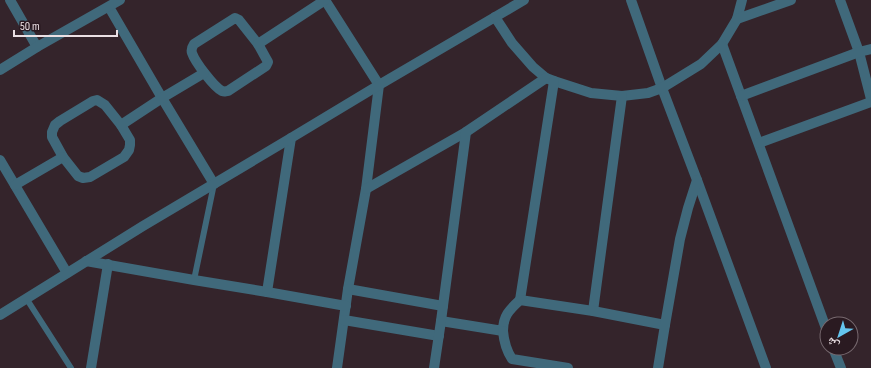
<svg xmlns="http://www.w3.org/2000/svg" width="871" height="368" font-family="'Sofia Sans Condensed','Noto Naskh Arabic',sans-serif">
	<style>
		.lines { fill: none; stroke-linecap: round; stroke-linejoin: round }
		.service { stroke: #40697b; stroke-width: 6 }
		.minor { stroke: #40697b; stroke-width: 10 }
	</style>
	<rect width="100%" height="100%" fill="#34242b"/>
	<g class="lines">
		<g class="service">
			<path d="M194,280L214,184"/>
			<path d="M26,298L71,368"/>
		</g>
		<g class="minor">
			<path d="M10,0L37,47"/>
			<path d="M325,0L379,85L366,189L348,289L337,368"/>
			<path d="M631,0L662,88L697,180L766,368"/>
			<path d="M840,0L859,52L871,99"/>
			<path d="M109,7L162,98L214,184"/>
			<path d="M495,17L512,43L533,67L546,78L554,81L591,93L622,96L648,93L662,88L701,64L722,44L737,19L742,0"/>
			<path d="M235,18L239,20L258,44L268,62L266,66L228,91C225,91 225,92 222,91C214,87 195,62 192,53C191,50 192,47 194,44Z"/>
			<path d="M737,19L791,0"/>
			<path d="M258,44L325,0"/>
			<path d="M722,44L827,331"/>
			<path d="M0,70L37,47L120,0"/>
			<path d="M741,96L859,52L871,49"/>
			<path d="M97,100L105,105L121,125L130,140V145L129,150L124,157L90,177L83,178L78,176L63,157L52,137V132L55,125L60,121L93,101Z"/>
			<path d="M121,125L162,98L204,73"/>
			<path d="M759,143L871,102"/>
			<path d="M0,160L67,273"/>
			<path d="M15,185L63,157"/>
			<path d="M366,189L466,132L546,78"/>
			<path d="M86,261L194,280L267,292L346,306"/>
			<path d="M348,289L443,306"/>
			<path d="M267,292L291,138"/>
			<path d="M520,300L554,81"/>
			<path d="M593,311L622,96"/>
			<path d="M0,315L143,226L291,138L379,85L524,0"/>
			<path d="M344,320L439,336"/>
			<path d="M441,321L503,331C503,316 509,310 520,300L593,311L665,325"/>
			<path d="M503,331C504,342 506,350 512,359L568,368"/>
			<path d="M833,348L841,368"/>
			<path d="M91,368L108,264"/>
			<path d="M434,368L441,321L466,132"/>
			<path d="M658,368L665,325L680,239L688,208L697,180"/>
		</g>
	</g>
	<g transform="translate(839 336) rotate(219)"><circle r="19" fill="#2a1a21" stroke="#77696f"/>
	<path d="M0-3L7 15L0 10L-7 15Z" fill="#64c5ee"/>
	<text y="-6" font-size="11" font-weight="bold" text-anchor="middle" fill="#ebe0e4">ش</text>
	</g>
	<path d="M14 30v6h103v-6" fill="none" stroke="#ebe0e4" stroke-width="2"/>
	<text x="20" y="30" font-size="12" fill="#ebe0e4" stroke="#2a1a21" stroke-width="3" paint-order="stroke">50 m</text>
</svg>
